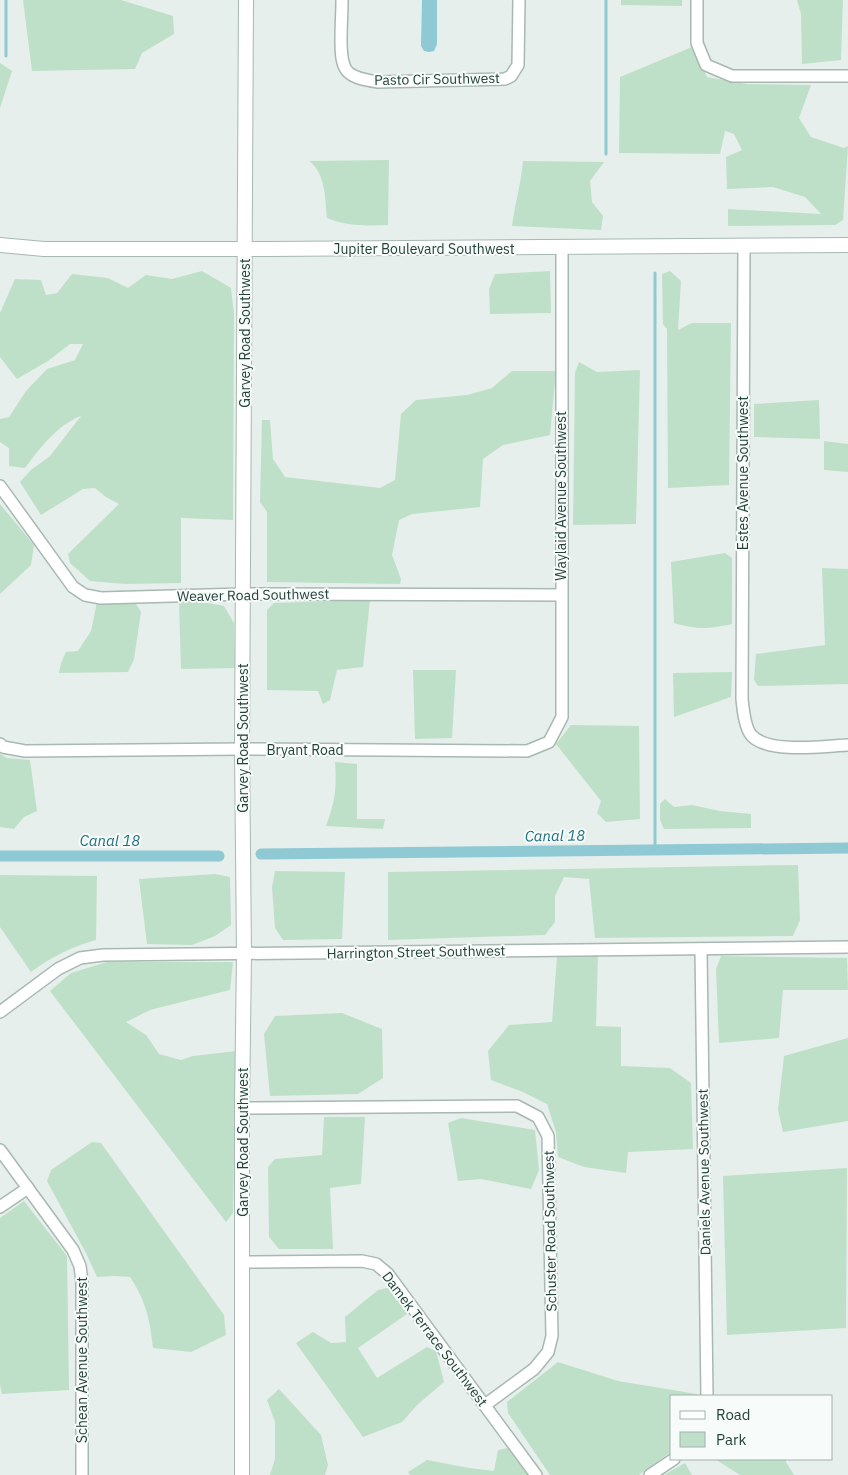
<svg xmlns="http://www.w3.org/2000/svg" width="848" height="1475" font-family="'IBM Plex Sans',sans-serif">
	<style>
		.green { fill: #bfe0c8 }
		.water { fill: #8ec9d4 }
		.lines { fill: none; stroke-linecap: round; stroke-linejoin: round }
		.stream { stroke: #8ec9d4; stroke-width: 3 }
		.canal { stroke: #8ec9d4; stroke-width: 11 }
		.minor-casing { stroke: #a8b8b2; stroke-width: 14 }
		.tertiary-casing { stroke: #a8b8b2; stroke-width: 16 }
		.minor { stroke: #fff; stroke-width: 11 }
		.tertiary { stroke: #fff; stroke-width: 14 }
		.labels { text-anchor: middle; stroke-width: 4; stroke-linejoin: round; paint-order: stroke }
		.street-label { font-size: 14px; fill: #24423a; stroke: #f7fbf9 }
		.water-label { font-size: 15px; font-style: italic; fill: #1c6f80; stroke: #f7fbf9 }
	</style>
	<rect width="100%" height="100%" fill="#e6efeb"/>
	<g class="green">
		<path d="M23,0H121L173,16L174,34L142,53L135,69L32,71Z"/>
		<path d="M621,0H682V6L621,5Z"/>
		<path d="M797,0H843L841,60L802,64L801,14Z"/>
		<path d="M692,47L707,77L747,84L811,85L799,118L811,137L844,148L848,146L843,220L835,225L728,226V209L821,214L805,197L773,187L727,189L726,157L742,150L734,134L725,131L720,154L619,153L620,77Z"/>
		<path d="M0,63L12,71L0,108Z"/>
		<path d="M389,160L388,225C368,226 345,226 327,218C325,198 326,174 309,161Z"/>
		<path d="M523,161L604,162L590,181L592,202L603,216L601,230L512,226C515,204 521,183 523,161Z"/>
		<path d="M202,271L231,288L234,314L233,520L181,518V583L125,584L90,581L70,563L68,554L119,504L106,497L95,488L83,489L41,515L20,482L31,470L50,456L81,416C57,425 40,448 25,468L9,466V448L0,442V419L9,417L26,391L47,369L75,360L83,344H70L48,361L17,379L0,357V313L15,279L41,280L46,295L57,293L72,274L108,278L128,288L146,275L172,279Z"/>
		<path d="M550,271L551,313L490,314L489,289L495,274Z"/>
		<path d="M670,271L681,281L678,330L692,323H731L729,485L668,488L667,329L663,324L662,274Z"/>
		<path d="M579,362L597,372L640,370L636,524L573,525L575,373Z"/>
		<path d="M512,371H556L550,435L503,445L483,459L480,507L412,514L399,520L392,555L401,579L400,584L267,582V512L260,502L262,420H270L273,459L285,477L380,488L395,480L401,414L416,400L467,395L492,388Z"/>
		<path d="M819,400L820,439L754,437V404Z"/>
		<path d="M824,441L848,444V472L824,470Z"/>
		<path d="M0,504L34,545L31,565L0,594Z"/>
		<path d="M725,553L732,558V624C708,629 698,630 674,623L671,562Z"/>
		<path d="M822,568L848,569V684L758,686L754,680L756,654L825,645Z"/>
		<path d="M370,600L363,667L337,670L330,700L323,704L318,691L267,690V610L274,603Z"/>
		<path d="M97,602H135L141,612L134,659L128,672L59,673L61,663L66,652L78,651L91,631Z"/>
		<path d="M179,602H202L224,606L234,623L235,668L181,669Z"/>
		<path d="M413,670H456L452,738L415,739Z"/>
		<path d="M732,672L731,697L674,717L673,673Z"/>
		<path d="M571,725L639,726L640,819L606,822L597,813L601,801L556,744Z"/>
		<path d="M0,754L7,758L30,760L37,811L24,817L14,829L0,827Z"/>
		<path d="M335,762L357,764V819H385L383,829L326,826C335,802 337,788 335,762Z"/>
		<path d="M665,799L674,807L692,805L720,811L751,814V828L664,829L660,820V804Z"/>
		<path d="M798,865L800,920L793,936L595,938L589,879L564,877L555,896V922L545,935L388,940V872Z"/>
		<path d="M275,871L345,872L342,939L283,940L275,928L272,887Z"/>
		<path d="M215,874L230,877L231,925L215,936L192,945L147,944L139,879Z"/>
		<path d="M0,875L97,876L96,940C71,947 53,956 31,972L0,927Z"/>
		<path d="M598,955L596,1026L621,1027V1066L670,1068L691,1083L693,1149L628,1152L626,1173L584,1167L558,1157L556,1132L547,1104L523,1092L491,1080L488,1051L509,1025L552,1022L557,957Z"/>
		<path d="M721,956L847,958L848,990H783L779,1038L719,1043L716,969Z"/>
		<path d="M107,962H233L230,990L150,1010L126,1022L146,1035L159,1054L181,1060L193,1056L236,1051L233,1213L226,1222L50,991L71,973Z"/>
		<path d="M342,1013L382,1029L383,1078L358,1094L270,1096L264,1034L275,1016Z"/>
		<path d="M848,1038V1121L783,1132L778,1110L784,1056Z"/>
		<path d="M324,1117H365L361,1184L330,1188L333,1249H279L269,1237L268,1167L275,1159L322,1155Z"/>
		<path d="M461,1118L535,1130L539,1170L531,1189L481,1179L458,1181L448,1123Z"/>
		<path d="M92,1142L101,1143L224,1315L226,1335L191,1352L153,1348C150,1320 146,1301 130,1277L114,1276L97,1277L87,1255L47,1181L51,1170Z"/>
		<path d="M847,1168L846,1328L727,1335L723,1176Z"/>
		<path d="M24,1201L67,1256L69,1390L2,1394L0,1385V1218Z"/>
		<path d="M391,1287L407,1314L358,1348L377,1378L427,1347L436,1351L444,1382L417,1405L402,1422L363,1437L296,1343L313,1332L331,1343L346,1342L345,1317L378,1290Z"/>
		<path d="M558,1362L618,1381L697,1394V1396H672V1451L639,1475H550L508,1413L507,1402Z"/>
		<path d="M279,1389L321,1435L328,1465L325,1475H270L275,1459V1422L267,1400Z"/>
		<path d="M508,1448L528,1475H410L408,1472L427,1460L469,1468L494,1471L498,1450Z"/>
		<path d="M715,1459H786V1462L794,1475H740Z"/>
		<path d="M685,1463L692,1475H664Z"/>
	</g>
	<path class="water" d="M422,0H437V44L434,51L429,52L424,51L421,46Z"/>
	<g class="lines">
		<g class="stream">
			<path d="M6,0V56"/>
			<path d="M606,154V0"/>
			<path d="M655,273V850"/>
		</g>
		<g class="canal">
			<path d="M261,854L848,848"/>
			<path d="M0,856H219"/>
		</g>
		<defs>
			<g id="minor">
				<path d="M342,0C342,13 341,26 341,39C341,72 345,77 378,82L505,79L511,76L518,65L519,0"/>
				<path d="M697,0V43L706,65L732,76H848"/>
				<path d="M744,246L742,699C743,709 745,729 752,736C770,754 824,746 848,745"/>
				<path d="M0,486L73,587L85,595L101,598L243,594L561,595"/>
				<path d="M0,744L3,747L25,751L242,749L527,751L549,742L562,717V248"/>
				<path d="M701,949L707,1396"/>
				<path d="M0,1012L58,969L80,958L103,955L848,947"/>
				<path d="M242,1108L517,1106L538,1117L548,1136L552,1336L548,1352L534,1369L485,1405"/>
				<path d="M0,1150L73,1250L80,1266L82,1282V1475"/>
				<path d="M0,1207L28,1188"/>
				<path d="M243,1262L362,1261L376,1264L388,1274L536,1475"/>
				<path d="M650,1475L674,1459"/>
			</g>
			<g id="tertiary">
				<path d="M0,245L44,249H268L848,245"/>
				<path d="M242,1475V1108L244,954L242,749L246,0"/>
			</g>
		</defs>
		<use href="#minor" class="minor-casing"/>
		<use href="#tertiary" class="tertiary-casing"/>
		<use href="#minor" class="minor"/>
		<use href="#tertiary" class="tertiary"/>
	</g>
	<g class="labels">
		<g class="street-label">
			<text transform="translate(437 79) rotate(-1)" y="5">Pasto Cir Southwest</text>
			<text x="424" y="254">Jupiter Boulevard Southwest</text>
			<text transform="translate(245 333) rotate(-90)" y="5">Garvey Road Southwest</text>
			<text transform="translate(743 473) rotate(-90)" y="5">Estes Avenue Southwest</text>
			<text transform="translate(561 496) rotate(-90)" y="5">Waylaid Avenue Southwest</text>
			<text transform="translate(253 595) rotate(-1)" y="5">Weaver Road Southwest</text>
			<text transform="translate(243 738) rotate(-90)" y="5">Garvey Road Southwest</text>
			<text x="305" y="755">Bryant Road</text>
			<text transform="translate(416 952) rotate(-1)" y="5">Harrington Street Southwest</text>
			<text transform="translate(243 1142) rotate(-90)" y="5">Garvey Road Southwest</text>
			<text transform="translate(704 1172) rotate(-91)" y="5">Daniels Avenue Southwest</text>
			<text transform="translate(550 1231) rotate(-91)" y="5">Schuster Road Southwest</text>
			<text transform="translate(435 1339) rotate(53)" y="5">Damek Terrace Southwest</text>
			<text transform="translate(82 1360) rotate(-90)" y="5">Schean Avenue Southwest</text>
		</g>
		<g class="water-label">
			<text transform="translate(555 836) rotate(-1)" y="5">Canal 18</text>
			<text x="110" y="846">Canal 18</text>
		</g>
	</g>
	<rect x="670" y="1395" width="162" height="65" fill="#f7fbf9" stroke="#a3b1ad"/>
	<rect x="680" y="1411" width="25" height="8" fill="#ffffff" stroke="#a3b1ad"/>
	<text x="716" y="1420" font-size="15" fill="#24423a">Road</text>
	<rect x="680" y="1432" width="25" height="15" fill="#bfe0c8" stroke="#a3b1ad"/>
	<text x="716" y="1445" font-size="15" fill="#24423a">Park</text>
</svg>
